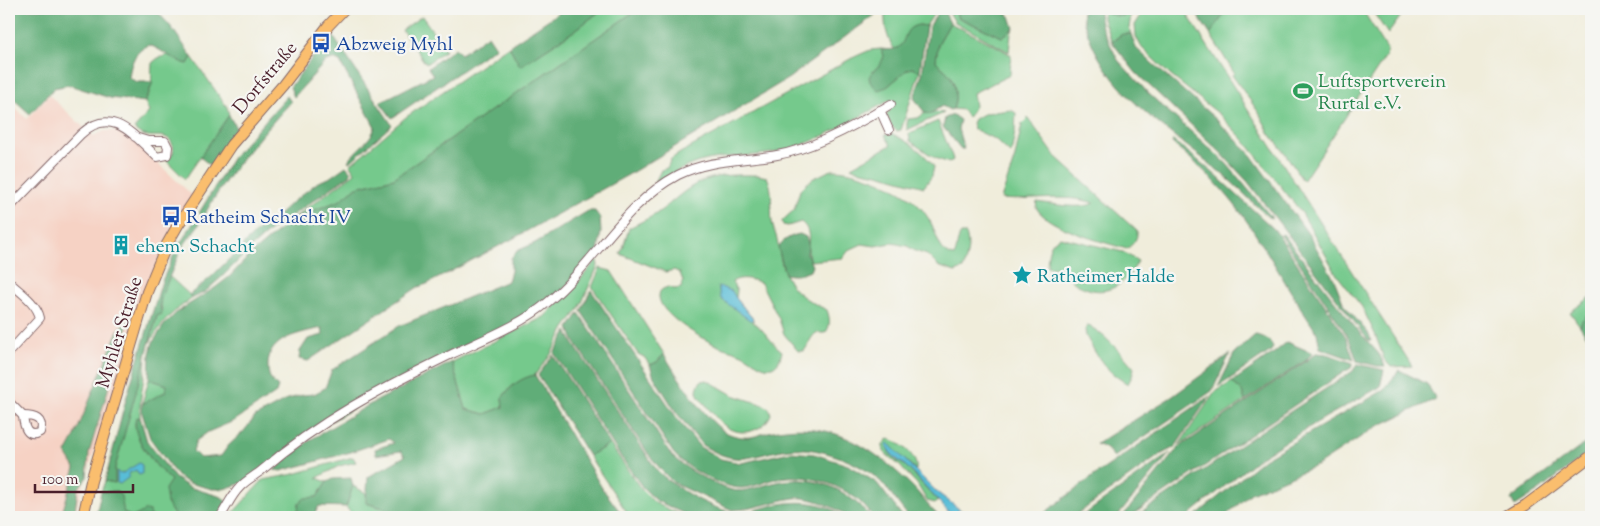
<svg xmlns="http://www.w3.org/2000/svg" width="1600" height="526" font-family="'Sorts Mill Goudy',serif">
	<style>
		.built { fill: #f6d2c4 }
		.green { fill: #75c98c; stroke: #60745c }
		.forest { fill: #60ad78; stroke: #556652 }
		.water { fill: #58bdd7; stroke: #516e81 }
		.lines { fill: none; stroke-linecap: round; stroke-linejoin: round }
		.stream { stroke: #58bdd7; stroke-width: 2 }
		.minor-casing { stroke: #846769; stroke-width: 10 }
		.major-casing { stroke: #846769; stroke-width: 12 }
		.minor { stroke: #fff; stroke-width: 8 }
		.major { stroke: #fabe6e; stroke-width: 10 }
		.labels { text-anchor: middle; stroke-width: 4.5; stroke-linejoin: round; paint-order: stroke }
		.transit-label { font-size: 19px; fill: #164399; stroke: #f6f6f2; text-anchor: start }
		.street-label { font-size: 19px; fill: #4a1f2b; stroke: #f6f6f2 }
		.leisure-label { font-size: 19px; fill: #27864d; stroke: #f6f6f2; text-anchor: start }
		.culture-label { font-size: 19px; fill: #0d838f; stroke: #f6f6f2; text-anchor: start }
	</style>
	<rect width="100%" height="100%" fill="#f6f6f2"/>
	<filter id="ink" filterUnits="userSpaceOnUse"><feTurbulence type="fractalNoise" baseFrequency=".02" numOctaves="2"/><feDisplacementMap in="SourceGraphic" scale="10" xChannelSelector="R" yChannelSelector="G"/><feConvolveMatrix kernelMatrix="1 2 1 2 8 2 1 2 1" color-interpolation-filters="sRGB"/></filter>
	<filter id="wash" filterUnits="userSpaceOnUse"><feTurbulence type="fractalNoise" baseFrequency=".0096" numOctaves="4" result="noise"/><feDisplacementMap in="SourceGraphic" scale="20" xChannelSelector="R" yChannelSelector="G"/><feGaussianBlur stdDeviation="1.12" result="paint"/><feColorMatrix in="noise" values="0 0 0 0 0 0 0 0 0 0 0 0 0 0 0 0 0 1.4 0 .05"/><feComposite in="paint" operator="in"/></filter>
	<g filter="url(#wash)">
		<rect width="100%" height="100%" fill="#f0eddb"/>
		<path class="built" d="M49,95L93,136L105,131H116L132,139L192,195L165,243L83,485L77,507V517H9V102L27,119Z"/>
		<g class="green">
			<path d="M603,9H638L394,178L357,187L339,201L295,217L355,173L350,165L406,117L509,46L520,66L574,31Z"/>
			<path d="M885,9H937L926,26L919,25L902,45L895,50C886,38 884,23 885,9Z"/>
			<path d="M947,9H956L957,17L1002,37L1014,28L1011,33L1009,52L955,22Z"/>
			<path d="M1145,9H1184L1412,366L1391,367L1384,359L1375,334L1362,307L1337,275L1302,213L1243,139L1219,114L1170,75L1142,48L1136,37L1135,25Z"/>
			<path d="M1228,9H1362L1387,49L1386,56L1303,181L1285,153L1270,134L1259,113L1232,75L1234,73L1210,34Z"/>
			<path d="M1371,9H1406L1388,34Z"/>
			<path d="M1103,10C1112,16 1120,17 1131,15L1129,28L1131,34C1124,33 1116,37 1112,42L1103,19Z"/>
			<path d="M422,16L446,50L426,64L402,30Z"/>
			<path d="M950,23L998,47L1011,55L1010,75L973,93L975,106L968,118L963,110L953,109C957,98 956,83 948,73C945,69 940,66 936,61L938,44Z"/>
			<path d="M881,49C886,62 881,64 872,72L887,87L908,69L912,68L920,71L901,130L897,131C891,127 888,122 886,114L894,106L891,100C856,117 824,140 786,150C758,158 727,154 699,162C683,167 668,176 654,184L661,170L667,168L671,159L680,153L852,58L870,50Z"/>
			<path d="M168,55L181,62L188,64L192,57L227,107L229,115L185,179L166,160C171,157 175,153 173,146C169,130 151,140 141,134C138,133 137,131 134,129L149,112L145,102C155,84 150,81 152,63L158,58Z"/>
			<path d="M1011,110L1016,113L1015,132L1011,154L996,140L974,129L972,123L974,119L986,113Z"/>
			<path d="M935,112L944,113L907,130V123L908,119L918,118L925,113L930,114Z"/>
			<path d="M1028,118L1056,157L1137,231C1138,239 1133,244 1127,249C1106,243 1046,228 1036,207L1037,202C1053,204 1082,210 1094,203C1064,193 1032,202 1001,199L1015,157L1022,124Z"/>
			<path d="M938,121L952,156L953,160L949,163L935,158L910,141L909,134L910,133Z"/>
			<path d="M890,133C906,140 926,153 934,167L932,176L924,187L878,174L857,170L851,167L891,145L885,135Z"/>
			<path d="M831,170C855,169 901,187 918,205C923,210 928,217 931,223C937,234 939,254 954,256C958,249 956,240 961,234H966C970,245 967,258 963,269L955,272L938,266L927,255L915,251L907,246L892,243L875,246L862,244L849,250L843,258L810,261C804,246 815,233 801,222L788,226L783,225L782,221L794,210L800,190L812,179Z"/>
			<path d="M758,175L767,177C774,190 770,207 772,222C773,229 777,236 778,244C784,284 792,293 827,310C830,318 831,327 825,333H816C809,339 809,345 804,351H798L784,334L779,319L761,283C751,279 741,276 732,282L737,291L736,298L753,319V322C765,330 771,343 782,351C781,357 779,364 772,367C762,370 751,358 742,354C733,350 724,349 716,345C701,338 660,315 659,297C659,290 662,289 668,287L674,289L681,288L683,281L680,273L674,270L666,272L620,254L623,248L629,228C638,223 648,219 656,214C675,201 689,183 712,178C726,174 744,175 758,175Z"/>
			<path d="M1060,237L1123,252L1138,261C1125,286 1106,299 1078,285C1069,280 1066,272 1059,266L1052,268L1047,266C1048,253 1048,243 1060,237Z"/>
			<path d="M597,259L598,266L579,309L565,328L551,354L535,375C521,378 510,386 502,398L503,407L485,414L466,409L452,362L544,317L580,280Z"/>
			<path d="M600,268L611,271L664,354L657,362L650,365L644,357L638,354L592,287Z"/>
			<path d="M170,277L193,298C173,311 163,321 150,342L157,316L162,309C157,299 165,286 170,277Z"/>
			<path d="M1591,297V311L1582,320L1580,326L1570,312Z"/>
			<path d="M1087,326C1098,327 1127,359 1134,368L1132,376L1128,384C1105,371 1098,358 1086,336L1085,330Z"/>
			<path d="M146,354C146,375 139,396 140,417L136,418C130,437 157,469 171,480L167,503L175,517H151L150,511L133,517H115L117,491L101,492L105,481L115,483V468Z"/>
			<path d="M149,379L167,385L165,392L142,404Z"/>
			<path d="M707,380L733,395L764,405L769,408L771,414C765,430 744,437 728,428C720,423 714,415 708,408C705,403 698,398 697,391C697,387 699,384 701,381Z"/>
			<path d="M1232,382L1242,391L1245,401L1179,445L1215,392Z"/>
			<path d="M889,439C901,442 919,458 916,470L888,444L889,452L896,460L906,466L938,501L935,503L927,501L917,484L899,465L886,454L883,450V445L886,440Z"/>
			<path d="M610,444L641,489L655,503L685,517H630L589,456Z"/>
			<path d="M353,457L356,462L339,466L317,478L327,482L317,497L312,498L290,517H229L263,480L294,474Z"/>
			<path d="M353,486L366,493V503L393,511L400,517H354L346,507Z"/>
		</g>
		<g class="forest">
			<path d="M9,9H155L172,28L192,57L188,64C173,61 163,50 149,45C135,51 131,62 129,77L136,82H153L145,102L110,98L69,85L54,88L30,114L9,95Z"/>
			<path d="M561,9H603L574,31L520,66L509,46L558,13Z"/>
			<path d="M638,9H872L875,15L789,78L628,175L516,237L427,284L418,287L308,361L299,359L300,351L308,339L323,335L322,328C301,333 269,337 268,364C268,376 270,380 278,387L276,393L234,421L208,432L196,441L193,451L200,458L221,456L228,446L244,431L255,417L288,399L303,395L314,394L325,388L332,370L399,326L508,281L511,271V258L517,251L535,243L588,211H595L600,218L601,232L598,253L551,303L426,367L318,429L251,480L224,489H212L189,483L177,476L150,438L142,413V404L165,392L167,385L149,379L150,353L153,342L164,325L177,312L216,287L229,277L251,254L295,217L339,201L357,187L394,178Z"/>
			<path d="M940,9H943L950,23L938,44L936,61C940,66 944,69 948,73C956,82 957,98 953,109L950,110L942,106L930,114L925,113L914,98L922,74L929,27Z"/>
			<path d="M956,9H1000L1010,16L1014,28L1002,37L957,17Z"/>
			<path d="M1083,9H1100L1099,14L1102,28L1118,60L1149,94L1226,163L1272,218L1268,217C1252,202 1237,186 1221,173C1172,132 1111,97 1088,34C1086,27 1081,17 1083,9Z"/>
			<path d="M1103,9H1136C1127,19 1111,18 1103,9Z"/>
			<path d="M1193,9H1228L1210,34Z"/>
			<path d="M919,25L926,26L920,71L912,68L908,69L887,87L878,90L870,82L869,77C876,65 887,65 881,49C914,54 896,28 919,25Z"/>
			<path d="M331,33L392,125L350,162L348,161C356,149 371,141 375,127L340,62L333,59L326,61L294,97L290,87Z"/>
			<path d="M1122,34H1131L1136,48L1153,64L1217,120L1251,155L1309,235L1334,279L1344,305L1369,334L1371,340H1368L1248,182L1220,152L1136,73L1112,42Z"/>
			<path d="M488,35L496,47L392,118L380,102L433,75L428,68L455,48L461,54Z"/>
			<path d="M287,96L291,102C258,138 227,174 203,217L199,213L233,157Z"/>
			<path d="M229,115L236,128L211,166L200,157Z"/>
			<path d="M953,115L960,120L958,129L964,149H961L943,127L945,118Z"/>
			<path d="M1173,140L1211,171L1275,230L1346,337L1354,360L1320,348L1317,333C1293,298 1274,261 1250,226C1229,194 1202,167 1172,143Z"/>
			<path d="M346,166L351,172L350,175L270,231L254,245L225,274L205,292L193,298L189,295L211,277L259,229L272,221L290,204L318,182L329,178Z"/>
			<path d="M196,219L200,223L181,249L161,297L160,305L162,314L157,316L155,323L115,468V483L105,481L126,399L162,281L177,248Z"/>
			<path d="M800,234L806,237L808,243L807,254L812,266L810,271C801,275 795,276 785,274L778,247C783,240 792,235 800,234Z"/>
			<path d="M1283,234L1354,326L1379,354L1385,366H1377L1357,361L1352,346L1347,335L1281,235Z"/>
			<path d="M591,290L679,421L700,447L721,459L741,463L790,452L814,454L848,465L877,483L903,517H874C869,512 864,505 858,500C839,485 812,475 787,477C772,478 757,487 742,488C723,489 682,466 672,451L581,311Z"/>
			<path d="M1591,311V343L1580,326L1582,320Z"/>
			<path d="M579,313L672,456C685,468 715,486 732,490C744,493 760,486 773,483C814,473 844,487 871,517H848C836,507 810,496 794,498C773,501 753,510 732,510L674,483L662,471L649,455L574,341L569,328Z"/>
			<path d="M129,320L89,453L87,477L78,489L74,517H61L75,468L66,453L74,438L118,330Z"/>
			<path d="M567,331L573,343L656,469C671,486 716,513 740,513C750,513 760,508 770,506C795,500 824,500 844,517H802L796,516L789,517H691L657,501L643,488L621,457L554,353Z"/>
			<path d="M1255,335C1263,336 1270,339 1273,347L1271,351L1218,387L1234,354Z"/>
			<path d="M1287,342L1313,353L1305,361L1245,401L1242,391L1232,382L1275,352Z"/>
			<path d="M1316,353L1327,354L1353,363L1351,368L1344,372L1129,517H1122L1178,448L1305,362Z"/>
			<path d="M664,354C676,375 705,419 725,432C733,436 742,438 751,437C758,436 765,432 773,431C792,427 814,427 833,433C863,442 891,465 912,486C922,496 929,508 940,517H909C899,506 891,492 880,481C860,462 818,446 791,449C751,453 743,470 702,445L676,412L654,377L650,365L657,362Z"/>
			<path d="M1230,354L1212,391L1114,457L1107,449L1096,444L1173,396Z"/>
			<path d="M553,355L610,444L589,456L538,375Z"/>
			<path d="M452,362L466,409L485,414L503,407L502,398C511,386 520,378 535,375L602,488L624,517H400L393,511L366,503L368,477L405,456L401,451L376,455L375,449L394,443L389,439L351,452L281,471L274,470L310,440L367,406Z"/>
			<path d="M1357,364L1384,370L1380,387L1326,417L1259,458L1187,517H1135L1276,421L1353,371Z"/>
			<path d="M1399,370L1427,384L1436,399L1376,427L1318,465L1251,493L1224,517H1194L1264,459L1384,390Z"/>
			<path d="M1210,396L1175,447L1160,455L1073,517H1039L1095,475Z"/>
			<path d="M140,417L147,441L175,478L189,487L222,497L227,503L222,517H175L167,503L165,489L171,480C157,469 130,436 136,418Z"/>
			<path d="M1591,439V450L1540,490L1515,506L1511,499Z"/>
			<path d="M1170,453L1117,517H1079L1085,514Z"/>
			<path d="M351,478L353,486L346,507L319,506L313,517H290L298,511L299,503L305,498L317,497L327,482L333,479Z"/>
			<path d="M117,491L121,496L124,513L133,517L146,510L150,511L151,517H100L96,515L101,492Z"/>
		</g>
		<g class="water">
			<path d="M718,286L732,291L736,298L753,319L751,321L721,299Z"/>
			<path d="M888,443L938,493L963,512L965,517H954L952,516C937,500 923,483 908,468C899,460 891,457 886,445Z"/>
			<path d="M139,463L142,465V474L139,475L136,470L129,473V477L120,484L117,483V471L120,474L123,473Z"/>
		</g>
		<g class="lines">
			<path class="stream" d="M291,517L292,516"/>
		</g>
	</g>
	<g filter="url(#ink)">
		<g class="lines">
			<defs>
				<g id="minor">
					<path d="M880,110L889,130"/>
					<path d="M9,208L81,134C112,105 134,136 157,157L167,155L168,147L165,141H148L135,137"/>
					<path d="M9,282C20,292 37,303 40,318L9,352"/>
					<path d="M9,402L23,416"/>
					<path d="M23,416C35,416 44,419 40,432C27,439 24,427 23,416Z"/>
					<path d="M220,517C227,507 231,496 240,487C246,480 255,476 262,470C320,420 384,387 452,354C484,339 521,325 548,302C595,263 623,204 678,175C710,159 743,161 777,155C812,149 860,123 891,104"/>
				</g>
				<g id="major">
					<path d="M83,517L91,481L147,292L166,246L178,225L231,145L283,85L328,26L344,9"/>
					<path d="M1506,517L1526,505L1591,456"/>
				</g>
			</defs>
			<use href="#minor" class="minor-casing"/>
			<use href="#major" class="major-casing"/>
			<use href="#minor" class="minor"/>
			<use href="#major" class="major"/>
		</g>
	</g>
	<defs>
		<symbol id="bus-bare" viewBox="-9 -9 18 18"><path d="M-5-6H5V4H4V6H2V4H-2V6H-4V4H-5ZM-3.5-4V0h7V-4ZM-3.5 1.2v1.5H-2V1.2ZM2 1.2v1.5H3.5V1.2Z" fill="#1a4fb4" stroke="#f6f6f2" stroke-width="2.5" paint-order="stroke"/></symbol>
		<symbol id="stadium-bare" viewBox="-9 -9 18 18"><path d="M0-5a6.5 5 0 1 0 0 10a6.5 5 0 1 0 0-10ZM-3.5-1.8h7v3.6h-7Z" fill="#2e9e5b" stroke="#f6f6f2" stroke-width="2.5" paint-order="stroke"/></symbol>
		<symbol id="building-bare" viewBox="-9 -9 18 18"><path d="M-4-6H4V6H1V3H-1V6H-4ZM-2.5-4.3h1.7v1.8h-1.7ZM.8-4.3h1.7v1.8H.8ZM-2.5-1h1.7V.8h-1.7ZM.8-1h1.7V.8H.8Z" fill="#0f9aa8" stroke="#f6f6f2" stroke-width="2.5" paint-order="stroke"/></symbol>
		<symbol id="sight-bare" viewBox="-9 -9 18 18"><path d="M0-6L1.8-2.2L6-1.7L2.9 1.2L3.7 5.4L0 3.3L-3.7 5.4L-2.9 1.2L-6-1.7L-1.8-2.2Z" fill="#0f9aa8" stroke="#f6f6f2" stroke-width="2.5" paint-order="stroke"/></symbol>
	</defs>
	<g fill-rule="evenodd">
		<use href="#bus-bare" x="307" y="29" width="28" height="28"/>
		<use href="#stadium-bare" x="1289" y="77" width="28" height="28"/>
		<use href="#bus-bare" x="157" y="202" width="28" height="28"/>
		<use href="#building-bare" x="107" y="231" width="28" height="28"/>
		<use href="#sight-bare" x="1008" y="261" width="28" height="28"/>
	</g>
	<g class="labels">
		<g class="transit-label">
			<text x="336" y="50">Abzweig Myhl</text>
			<text x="186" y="223">Ratheim Schacht IV</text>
		</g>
		<g class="street-label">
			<text transform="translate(264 77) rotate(-50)" y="7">Dorfstraße</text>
			<text transform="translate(118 332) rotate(-73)" y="7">Myhler Straße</text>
		</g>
		<g class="leisure-label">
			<text x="1318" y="87">Luftsportverein<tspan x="1318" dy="22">Rurtal e.V.</tspan></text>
		</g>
		<g class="culture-label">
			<text x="136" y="252">ehem. Schacht</text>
			<text x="1037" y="282">Ratheimer Halde</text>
		</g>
	</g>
	<rect width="1600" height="526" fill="none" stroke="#f6f6f2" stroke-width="30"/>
	<path d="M35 484v8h98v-8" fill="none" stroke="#4a1f2b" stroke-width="2.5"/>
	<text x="42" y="484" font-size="15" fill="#4a1f2b" stroke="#f6f6f2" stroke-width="4" paint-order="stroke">100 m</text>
</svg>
